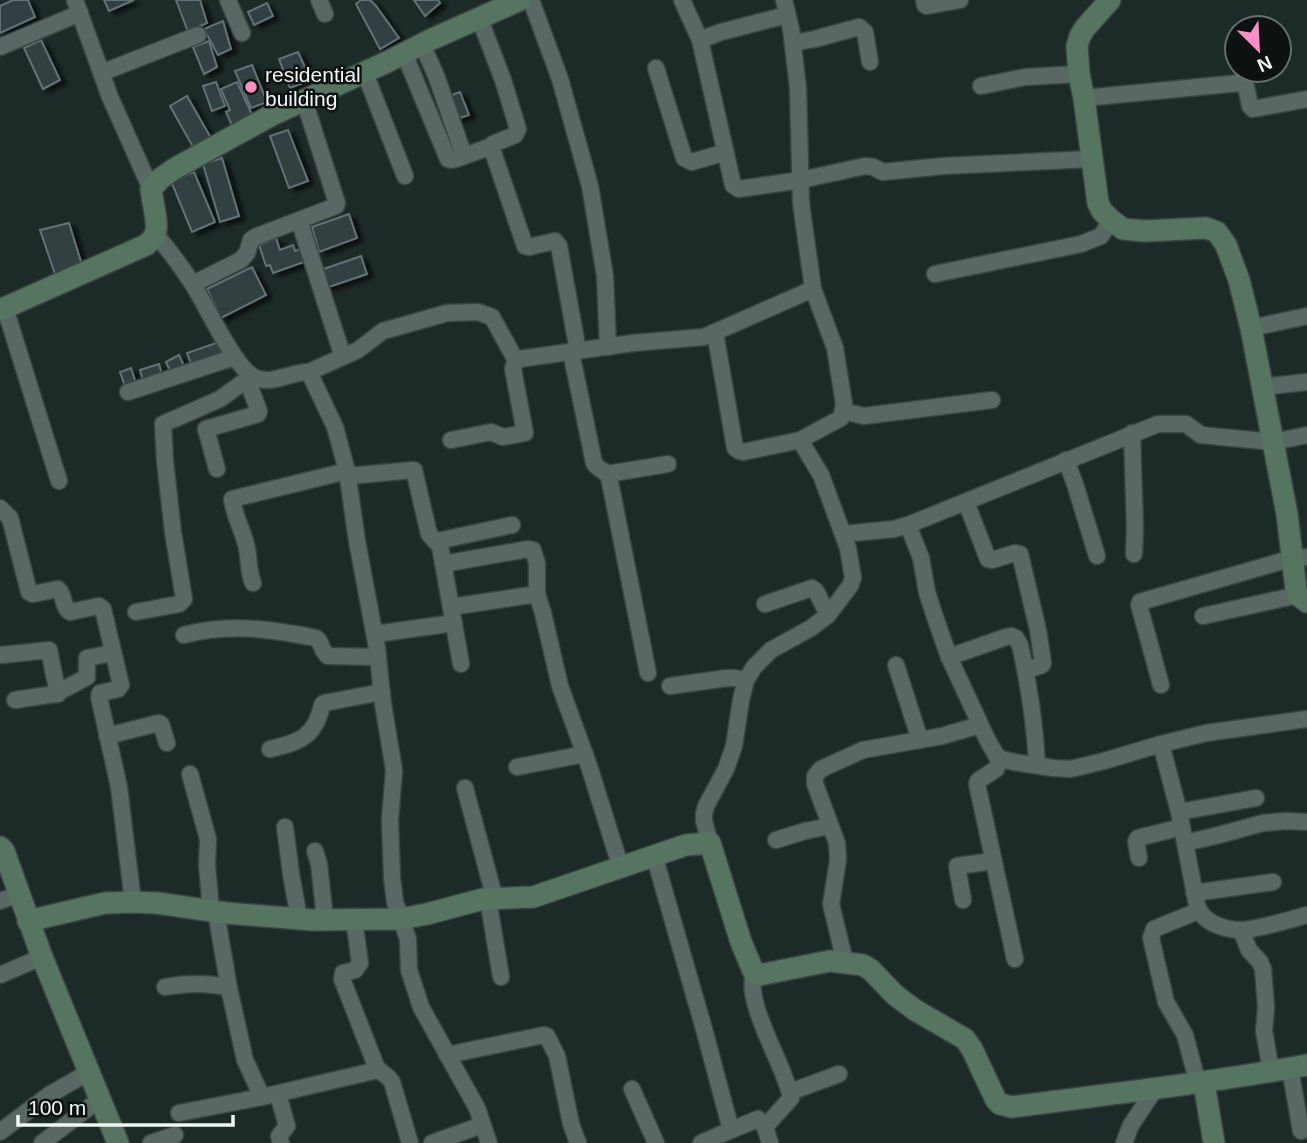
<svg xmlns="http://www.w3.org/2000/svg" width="1307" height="1143" font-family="Arial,sans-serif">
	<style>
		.building { fill: #324043; stroke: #637276; stroke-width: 2; filter: url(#shadow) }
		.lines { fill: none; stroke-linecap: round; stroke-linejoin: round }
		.street-casing { stroke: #3a4543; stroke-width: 19 }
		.secondary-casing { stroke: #3a4543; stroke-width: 24 }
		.street { stroke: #596865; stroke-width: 16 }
		.secondary { stroke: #567561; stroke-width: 21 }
		.poi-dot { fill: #fb8fc5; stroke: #0c1211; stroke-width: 2.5 }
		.labels { text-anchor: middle; stroke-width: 5; stroke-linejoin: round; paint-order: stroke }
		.poi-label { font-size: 21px; fill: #eef7f5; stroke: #0c1211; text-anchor: start }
	</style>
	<defs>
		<filter id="shadow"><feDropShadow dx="6" dy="3.5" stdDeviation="2" flood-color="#0009"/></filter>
	</defs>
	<rect width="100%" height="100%" fill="#1d2b28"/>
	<g class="building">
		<path d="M13,0H28L35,17L0,33V6Z"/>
		<path d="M104,0H134L109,11Z"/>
		<path d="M176,0H200L207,23L188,32Z"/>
		<path d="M361,0H370L376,6L399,38L380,49L356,4Z"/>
		<path d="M414,0H438L440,3L425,16Z"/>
		<path d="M267,3L273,16L254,25L248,12Z"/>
		<path d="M223,21L231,49L218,55L204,29Z"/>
		<path d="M41,40L60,80L43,89L24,48Z"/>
		<path d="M209,41L217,67L204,74L193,47Z"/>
		<path d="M298,52L311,80L290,88L279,59Z"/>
		<path d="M252,65L267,102L251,108L235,71Z"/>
		<path d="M216,82L225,106L212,111L203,86Z"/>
		<path d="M237,82L254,119L233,128L226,112L230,110L221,89Z"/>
		<path d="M460,92L469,115L457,119L448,96Z"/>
		<path d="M187,96L211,138L193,147L170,106Z"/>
		<path d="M288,130L308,181L289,188L270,136Z"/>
		<path d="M222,158L239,216L220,222L203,164Z"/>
		<path d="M194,172L215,222L192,232L171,181Z"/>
		<path d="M349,214L357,238L319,252L312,227Z"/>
		<path d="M69,223L82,265L56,277L40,230Z"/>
		<path d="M276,238L280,250L293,245L295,251L303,248L307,261L273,273L270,265L266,266L259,245Z"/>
		<path d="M361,256L367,274L326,288L321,270Z"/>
		<path d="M252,267L266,295L221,318L207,289Z"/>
		<path d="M219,342L223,354L192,366L187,353Z"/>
		<path d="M179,355L185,368L172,375L166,362Z"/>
		<path d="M159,364L163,378L144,384L140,370Z"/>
		<path d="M131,368L137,386L126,389L120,372Z"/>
	</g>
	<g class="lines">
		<defs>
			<g id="street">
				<path d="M75,0L110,97L151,189"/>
				<path d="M228,0L242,33"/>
				<path d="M319,0L325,14"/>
				<path d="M531,0L560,79L590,186L605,276L608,347"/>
				<path d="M682,0L700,40L733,185L739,189L801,180L865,166L873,167L883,172L943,166L1092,159"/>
				<path d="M924,0L925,5L927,6L960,0"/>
				<path d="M479,17L503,80L518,129L515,135L493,144L492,149L525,246L529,247L555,241L559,246L578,351"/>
				<path d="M700,40L721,32L787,15"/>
				<path d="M793,43L815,39L859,27L865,32L870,62"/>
				<path d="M422,44L437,78L464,156"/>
				<path d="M0,47L80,13"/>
				<path d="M404,53L448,159L451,160L456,159L492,146"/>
				<path d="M656,68L684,158L692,162L726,152"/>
				<path d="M101,73L198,35"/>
				<path d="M365,73L405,176"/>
				<path d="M981,86L1025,77L1079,74"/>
				<path d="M1084,98L1240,83L1246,86L1250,106L1253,109L1307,99"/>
				<path d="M299,220L343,357"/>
				<path d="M156,235C169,250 181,266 192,283C206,304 235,370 256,378C274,385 292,371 309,372L335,427L347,471L357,541L377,648L383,704L394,770L390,820L392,878L395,902L408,939L409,970L421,1007L477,1108L489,1143"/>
				<path d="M935,274L1081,244L1101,236L1111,220"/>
				<path d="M193,284L241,260L247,253L251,240L255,237L336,206L337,203L304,100"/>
				<path d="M5,308L59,481"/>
				<path d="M1251,328L1307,316"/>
				<path d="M715,332L735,448L739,451L743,452L801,440"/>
				<path d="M571,352L594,463C598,470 606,470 609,477L648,673"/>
				<path d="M309,372L358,350L383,331L447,313L478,312L492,317L514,357L519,359L633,343L704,337L813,289"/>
				<path d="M1262,387L1307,382"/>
				<path d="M128,392L235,357"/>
				<path d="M843,411L864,416L992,400"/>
				<path d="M1132,433L1135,529L1134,554"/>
				<path d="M451,440L491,432L503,437L525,433L513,369L516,359"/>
				<path d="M1066,460L1075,484L1097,556"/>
				<path d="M217,469L206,429L258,414L259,411L247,380"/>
				<path d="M607,474L668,464"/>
				<path d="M348,476L414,470L429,534L440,546L461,664"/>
				<path d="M966,502L988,559L992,560L1015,553L1020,554L1038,630L1043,663L1042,665L1026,670"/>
				<path d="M0,508L10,518L29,592L33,594L58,589C65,595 62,607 70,612L99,606L103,609L121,685L118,689L100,693L99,697L119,787L133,902"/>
				<path d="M908,525L921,558L927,592L935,617L949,657L987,739L996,755L1001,759L1014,762L1053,768L1071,769L1104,761L1161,744L1206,733L1307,719"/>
				<path d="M843,534L894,529L908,525L1158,424H1186L1201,435L1273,442L1307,435"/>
				<path d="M437,541L512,525"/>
				<path d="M443,564L528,549L533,550L537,563V594L543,613L560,686L589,766L621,868"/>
				<path d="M253,583C247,568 250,559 246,544C242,529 234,515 232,499L347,471"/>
				<path d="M765,604L812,588L816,591L828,615"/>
				<path d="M451,607L537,594"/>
				<path d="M136,612L179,604L184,599L173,532L165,461L163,424L220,399L252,376"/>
				<path d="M1203,616L1298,595"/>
				<path d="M375,634L454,623"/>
				<path d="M184,635C230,623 270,629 316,638C323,643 320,650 328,656L378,657"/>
				<path d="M2,655L49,650L58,694"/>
				<path d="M949,657L1006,637L1011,636L1016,638L1020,645C1029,685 1035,724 1037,765"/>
				<path d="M896,665L920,740"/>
				<path d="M1161,685L1139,605L1140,602L1293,558L1307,557"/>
				<path d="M670,686L727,678H735L746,680"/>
				<path d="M15,700L55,694L87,677V658L113,653"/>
				<path d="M107,736L159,723L161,724L167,743"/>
				<path d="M1161,744L1179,812L1197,905C1202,923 1225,930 1242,930C1259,929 1289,920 1307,915"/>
				<path d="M270,749C300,742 315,737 322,705L324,703L382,692"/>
				<path d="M1001,759L996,769L978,781L977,784L1015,959"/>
				<path d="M517,767L585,754"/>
				<path d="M190,774L208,839L207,865L211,911"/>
				<path d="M465,788L495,899"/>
				<path d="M1179,812L1256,798"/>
				<path d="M285,827L291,874L299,918"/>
				<path d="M776,840L805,831L830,826"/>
				<path d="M710,843L704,821V814L706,806L726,769L734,746L741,700L746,680L754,667L771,650L811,628L828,615L850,586L853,578L848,548L821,475L801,442L802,439L841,418L844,404L835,348L813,289L801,203L798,88L791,29L784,0"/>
				<path d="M1185,843L1219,835L1263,823L1286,821L1307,822"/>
				<path d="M315,851L319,864L325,919"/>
				<path d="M654,855L704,1029L731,1130L758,1119L765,1127"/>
				<path d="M1139,858L1136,841L1138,838L1182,827"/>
				<path d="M1194,893L1273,882"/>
				<path d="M488,899L501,977"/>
				<path d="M963,900L957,866L993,861"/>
				<path d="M0,901L19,894"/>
				<path d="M216,912L229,988L245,1060L262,1097L378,1070"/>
				<path d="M354,919L360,963L355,970L343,973L342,979L376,1066C380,1073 388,1075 392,1082L410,1143"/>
				<path d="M1241,930L1249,950L1260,962L1263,969L1266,1007L1264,1031L1271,1071"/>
				<path d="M845,962L831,904L838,860L837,843L815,784V776L821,769L863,750L942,736L980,725"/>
				<path d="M754,973C744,1004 785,1065 791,1098L765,1127L770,1143"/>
				<path d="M0,975L42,957"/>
				<path d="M165,987C187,983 207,982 229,988"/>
				<path d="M447,1055L544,1035L547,1036L557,1056L571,1124L578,1143"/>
				<path d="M1290,1068L1301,1131"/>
				<path d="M1198,1084L1185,1035L1166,1002L1151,938L1154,929L1198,911"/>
				<path d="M632,1089L656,1143"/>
				<path d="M790,1092L839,1074"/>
				<path d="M278,1094L287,1126L279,1136L281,1143"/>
				<path d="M179,1113L262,1097"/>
				<path d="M0,1132L49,1095L89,1072"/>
				<path d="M42,1143L100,1099"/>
				<path d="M151,1143L175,1135"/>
				<path d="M432,1143L482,1125"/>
				<path d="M701,1143L731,1130"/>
				<path d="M1124,1143L1131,1125L1155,1089"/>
			</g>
			<g id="secondary">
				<path d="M1110,0L1085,28L1080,36L1077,46L1079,74L1084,98L1098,203L1102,211L1111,220L1123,229L1145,231L1206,228L1217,232L1226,245L1239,280L1251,328L1287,514L1296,589L1298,595L1307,602"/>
				<path d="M0,310L146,245C148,243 153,239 154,236C160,227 152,201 151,189L160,179L174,169L272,115L387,62L430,40L520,0"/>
				<path d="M0,847L4,851L42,957L118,1143"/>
				<path d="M28,921L105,903L133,902L157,903L226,913L313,920L400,919L427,914L483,899L533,897L686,845L710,843L741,942L754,973L759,975L830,961L863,965L871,970L895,995L915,1010L965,1039L972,1049L996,1100L1000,1104L1012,1107C1110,1094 1209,1083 1307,1065"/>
				<path d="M1204,1083L1214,1143"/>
			</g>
		</defs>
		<use href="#street" class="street-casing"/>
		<use href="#secondary" class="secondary-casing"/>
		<use href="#street" class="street"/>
		<use href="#secondary" class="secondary"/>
	</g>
	<circle class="poi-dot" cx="251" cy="87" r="7"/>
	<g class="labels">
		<g class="poi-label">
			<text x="265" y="82">residential<tspan x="265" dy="24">building</tspan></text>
		</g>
	</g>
	<g transform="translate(1258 49) rotate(156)"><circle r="33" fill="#0c1211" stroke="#666e6c" stroke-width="2"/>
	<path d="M0-5L12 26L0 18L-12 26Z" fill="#fb8fc5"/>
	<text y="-10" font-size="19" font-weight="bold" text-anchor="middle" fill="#eef7f5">N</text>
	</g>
	<path d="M18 1115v10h215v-10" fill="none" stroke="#eef7f5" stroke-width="3.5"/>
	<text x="28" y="1115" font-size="21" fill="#eef7f5" stroke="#0c1211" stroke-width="5" paint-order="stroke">100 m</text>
</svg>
